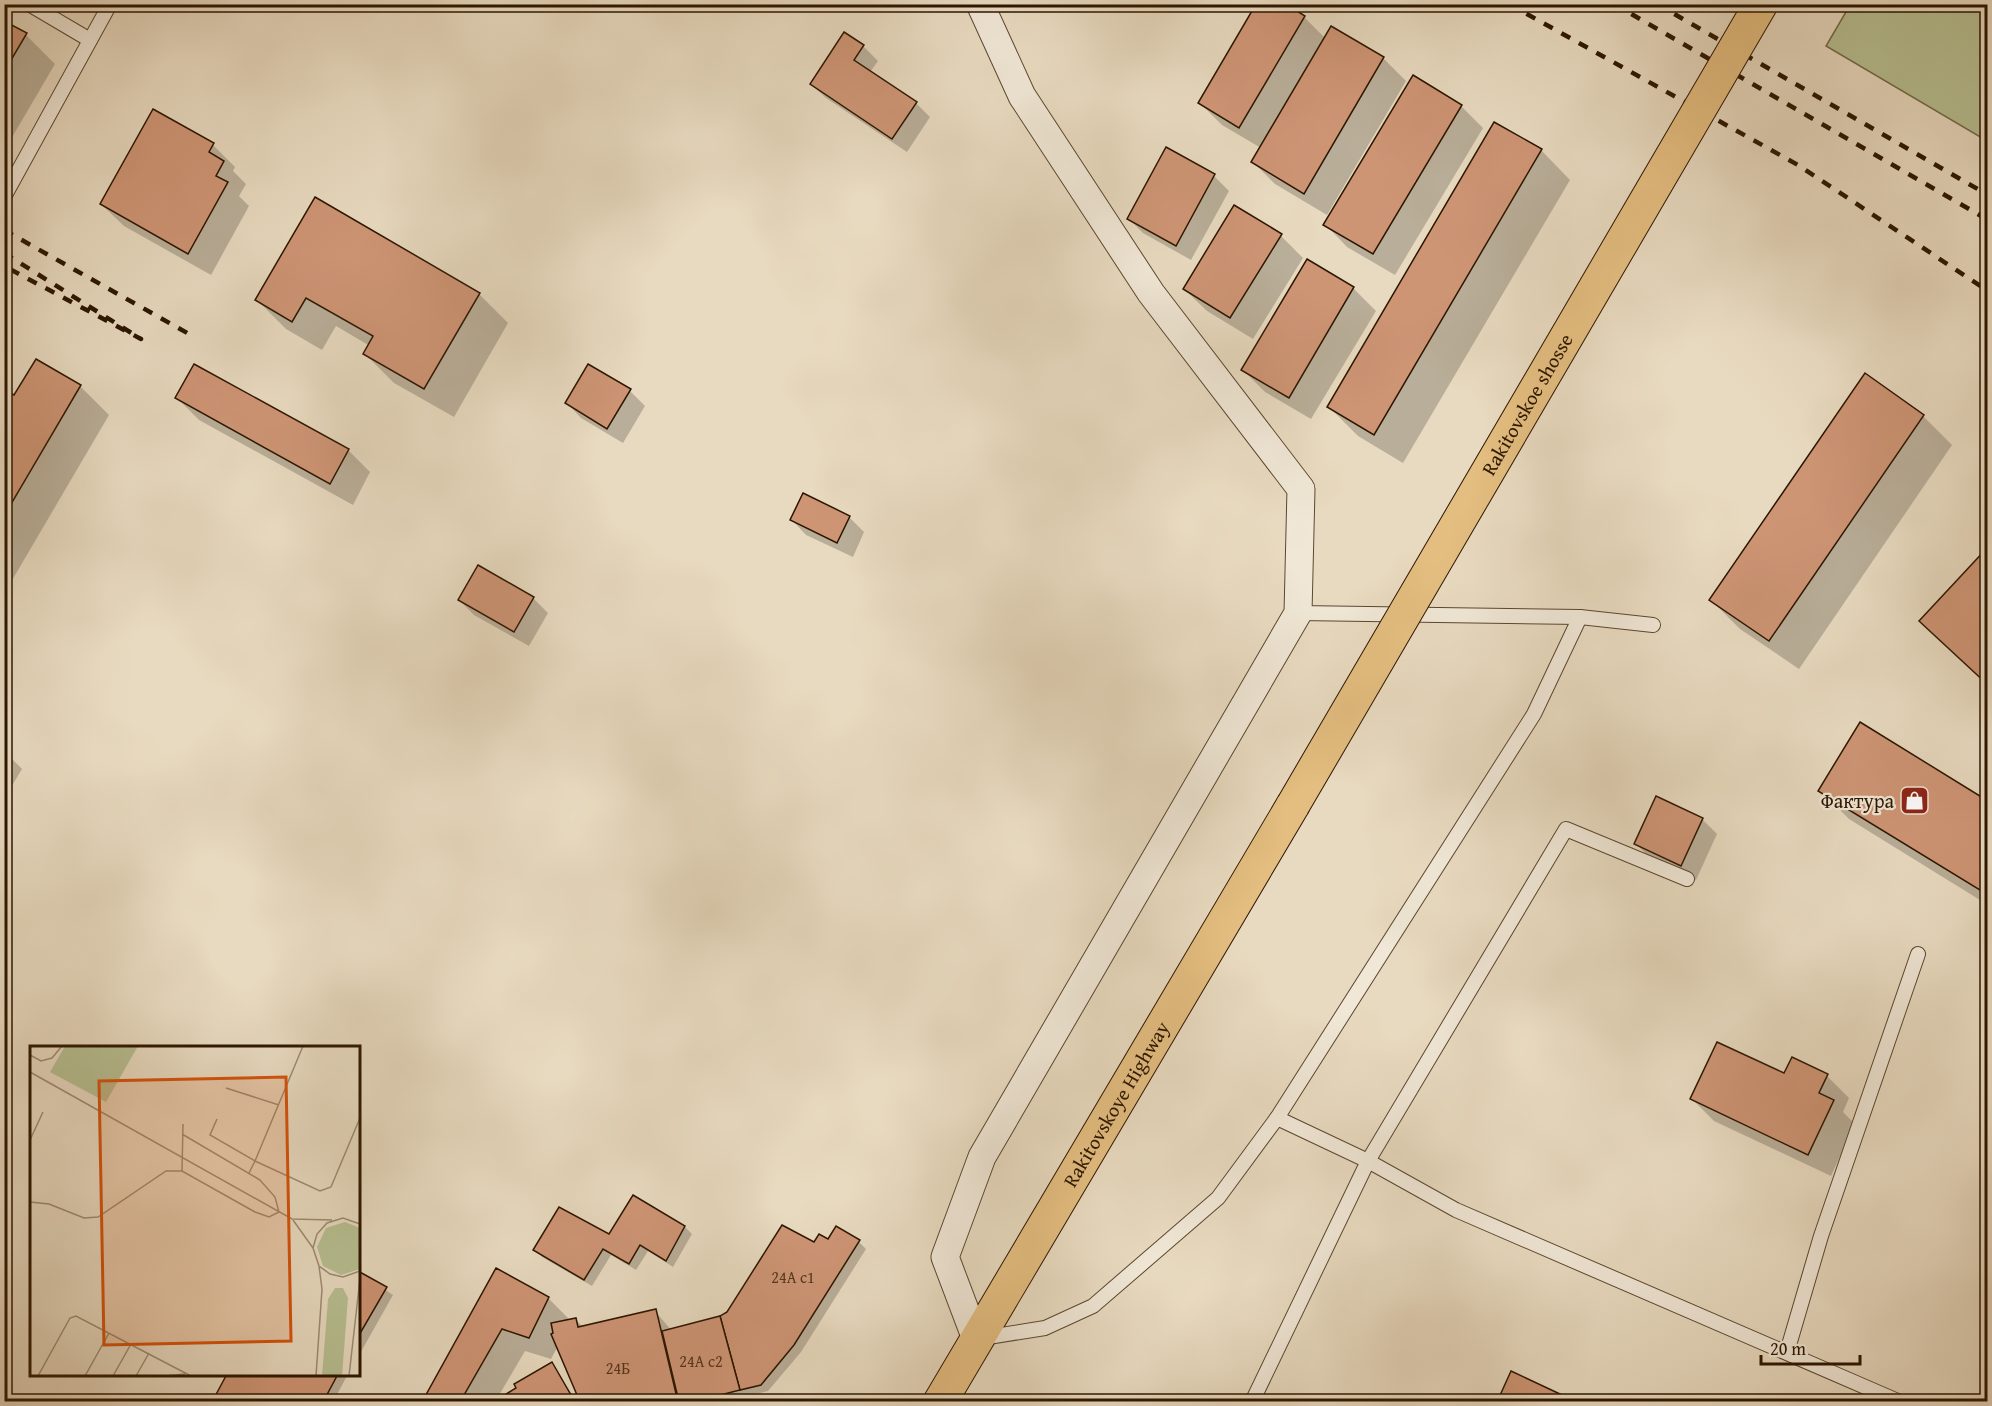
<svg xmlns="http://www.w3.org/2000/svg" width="1992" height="1406" font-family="'Gentium Book Plus',serif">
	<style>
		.green { fill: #b7bf92; stroke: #726a49; stroke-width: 1.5 }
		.shadow { fill: #0003 }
		.building { fill: #ce9575; stroke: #2c1600; stroke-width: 1.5 }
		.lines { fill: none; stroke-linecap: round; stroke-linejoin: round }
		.lane-casing { stroke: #5b4730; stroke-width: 16 }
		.street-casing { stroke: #5b4730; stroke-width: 29 }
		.primary-casing { stroke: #2c1600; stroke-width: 35 }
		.lane { stroke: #f0e7d6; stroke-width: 14 }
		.street { stroke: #f0e7d6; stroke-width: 27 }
		.primary { stroke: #e4bd80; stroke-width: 33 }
		.rail { stroke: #2c1600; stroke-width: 4.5; stroke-dasharray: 10 10; stroke-linecap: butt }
		.primary-bridge-casing { stroke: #2c1600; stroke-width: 35; stroke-linecap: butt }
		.primary-bridge { stroke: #e4bd80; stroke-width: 33 }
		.labels { text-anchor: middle; stroke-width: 4.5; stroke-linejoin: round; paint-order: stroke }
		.number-label { font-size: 16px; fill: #54361d }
		.street-label { font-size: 20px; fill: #2c1600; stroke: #f0e7d6 }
		.poi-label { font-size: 20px; fill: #2c1600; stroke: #f0e7d6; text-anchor: end }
		.inset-road { fill: none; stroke: #9d8c73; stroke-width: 1.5 }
		.view { fill: #d5520b; fill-opacity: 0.15; stroke: #d5520b; stroke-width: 3 }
		.inset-edge { fill: none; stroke: #2c1600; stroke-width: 3 }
	</style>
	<rect width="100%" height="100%" fill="#e8dac0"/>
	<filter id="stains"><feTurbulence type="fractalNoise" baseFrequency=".00333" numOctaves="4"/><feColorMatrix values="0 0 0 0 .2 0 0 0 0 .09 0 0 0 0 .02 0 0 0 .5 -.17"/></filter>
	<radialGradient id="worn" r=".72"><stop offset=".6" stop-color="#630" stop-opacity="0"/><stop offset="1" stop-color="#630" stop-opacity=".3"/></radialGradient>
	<path class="green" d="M1850,5H1987V141L1826,46Z"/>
	<g class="shadow">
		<path d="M1304,17L1325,38L1331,28L1383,58L1406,81L1327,215L1275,184L1253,162L1261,148L1222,125L1200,103Z"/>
		<path d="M4,22L26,35L55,64L4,151Z"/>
		<path d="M863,46L878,61L870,72L916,103L930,117L907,152L826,98L811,84Z"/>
		<path d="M1461,106L1483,128L1395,275L1347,247L1325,224Z"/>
		<path d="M213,145L235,167L233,171L246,184L239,196L249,206L211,275L124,226L101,204Z"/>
		<path d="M1167,149L1214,176L1229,191L1191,260L1143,233L1129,219Z"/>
		<path d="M1541,150L1570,180L1403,463L1358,436L1329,407Z"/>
		<path d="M315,199L479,294L508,323L454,417L394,383L365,354L370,346L336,326L322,350L286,329L257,300Z"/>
		<path d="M1281,236L1303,258L1253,339L1207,311L1184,289Z"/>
		<path d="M1308,261L1353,288L1376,311L1311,419L1265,392L1243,370Z"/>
		<path d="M80,386L109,415L4,594V391L15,397Z"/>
		<path d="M630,391L645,406L623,443L581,418L567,403Z"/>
		<path d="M177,398L348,450L370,472L353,505L199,420Z"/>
		<path d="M1923,416L1952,445L1799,669L1740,629L1711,600Z"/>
		<path d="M849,517L864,532L853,557L806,535L792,520Z"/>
		<path d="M533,598L548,613L529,646L474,615L459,600Z"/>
		<path d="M4,751L22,769L4,799Z"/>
		<path d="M1820,790L1988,803V905L1849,819Z"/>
		<path d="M1702,819L1717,834L1696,880L1651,859L1636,844Z"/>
		<path d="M1785,1075L1827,1076L1849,1098L1843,1112L1855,1124L1831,1176L1714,1121L1692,1099Z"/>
		<path d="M633,1197L685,1227L692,1234L673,1267L648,1251L636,1270L611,1255L592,1286L542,1257L535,1249L610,1236Z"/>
		<path d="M829,1241L859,1242L866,1249L801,1352L768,1391L727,1402H582L558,1346L551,1359L525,1351L495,1402H424L497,1270L548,1298L570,1320L575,1319L584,1328L655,1311L671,1330L728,1314L814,1244Z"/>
		<path d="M358,1272L393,1295L358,1357Z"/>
		<path d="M552,1364L577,1402H496L519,1388Z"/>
		<path d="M229,1374H348L333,1402H214Z"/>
	</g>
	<g class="building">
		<path d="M1256,4H1286L1305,16L1239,128L1198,103Z"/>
		<path d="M4,21L27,33L4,72Z"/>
		<path d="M1331,26L1384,57L1304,194L1251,162Z"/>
		<path d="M844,32L864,45L854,60L917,102L892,139L810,84Z"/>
		<path d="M1413,75L1462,105L1373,254L1323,225Z"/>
		<path d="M153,109L214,143L209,152L224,161L216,176L228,182L188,254L100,204Z"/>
		<path d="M1494,122L1542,149L1374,435L1327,407Z"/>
		<path d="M1166,147L1215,174L1176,246L1127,219Z"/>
		<path d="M315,197L480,293L424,389L363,354L373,336L306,298L292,322L255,300Z"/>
		<path d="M1234,205L1282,234L1230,318L1183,289Z"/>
		<path d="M1307,259L1354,287L1289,398L1241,370Z"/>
		<path d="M36,359L81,385L4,516V390L14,395Z"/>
		<path d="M194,364L349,449L330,484L175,398Z"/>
		<path d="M588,364L631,389L607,429L565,403Z"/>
		<path d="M1865,373L1924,415L1769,641L1709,600Z"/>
		<path d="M803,493L850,516L837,543L790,520Z"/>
		<path d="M1988,547V685L1919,621Z"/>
		<path d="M478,565L534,597L514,632L458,600Z"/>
		<path d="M1860,722L1988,801V895L1818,791Z"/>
		<path d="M1656,796L1703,818L1681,866L1634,844Z"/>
		<path d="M1717,1042L1784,1073L1792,1057L1828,1074L1819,1093L1834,1100L1808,1155L1690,1099Z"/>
		<path d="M633,1195L685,1226L666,1261L640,1245L629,1264L603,1249L584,1280L533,1250L559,1207L609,1234Z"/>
		<path d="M782,1225L814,1242L819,1234L828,1239L836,1226L860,1240L794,1345L761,1385L740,1390L720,1316L727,1312Z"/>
		<path d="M496,1268L549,1297L529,1338L502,1329L460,1402H422Z"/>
		<path d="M358,1271L387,1287L358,1337Z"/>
		<path d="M656,1309L678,1402H580L551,1334L553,1333L551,1323L576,1318L578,1327Z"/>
		<path d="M720,1316L740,1390L693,1402H679L662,1331Z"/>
		<path d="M552,1362L575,1402H493L516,1388L514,1384Z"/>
		<path d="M1511,1371L1577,1402H1497Z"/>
		<path d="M227,1374H338L323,1402H212Z"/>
	</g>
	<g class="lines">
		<defs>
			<g id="lane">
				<path d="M29,4L90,40"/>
				<path d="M4,197L110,4"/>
				<path d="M1298,613L1580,617L1653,625"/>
				<path d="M1687,879L1566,829L1368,1161L1456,1210L1900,1402"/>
				<path d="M982,1338L1045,1328L1093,1306L1218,1198L1277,1118L1534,714L1580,617"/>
				<path d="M1787,1352L1821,1236L1918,954"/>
				<path d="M1252,1402L1368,1161L1277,1118"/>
			</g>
			<path id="street" d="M976,1339L945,1257L982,1157L1298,613L1301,489L1151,293L1022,96L980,4"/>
			<g id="primary">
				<path id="s1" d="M940,1402L1293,805"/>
			</g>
		</defs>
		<use href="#lane" class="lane-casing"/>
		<use href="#street" class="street-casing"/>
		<use href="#primary" class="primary-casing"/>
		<use href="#lane" class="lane"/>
		<use href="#street" class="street"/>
		<use href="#primary" class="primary"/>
		<g class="rail">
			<path d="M1509,4L1798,165L1988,291"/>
			<path d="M1614,4L1988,220"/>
			<path d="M1657,4L1988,195"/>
			<path d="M4,230L189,334"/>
			<path d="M4,253L141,339L4,266"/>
		</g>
		<defs>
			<g id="primary-bridge">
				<path id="s2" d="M1293,805L1761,4"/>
			</g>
		</defs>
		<use href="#primary-bridge" class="primary-bridge-casing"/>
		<use href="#primary-bridge" class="primary-bridge"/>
	</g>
	<defs>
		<symbol id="shop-square" viewBox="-11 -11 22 22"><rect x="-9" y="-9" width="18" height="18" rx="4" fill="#8f2418" stroke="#f0e7d6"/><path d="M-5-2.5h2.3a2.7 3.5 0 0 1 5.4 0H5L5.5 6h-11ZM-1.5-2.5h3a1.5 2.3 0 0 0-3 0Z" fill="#fff"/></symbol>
	</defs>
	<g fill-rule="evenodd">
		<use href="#shop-square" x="1898" y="784" width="33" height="33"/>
	</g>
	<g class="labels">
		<g class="number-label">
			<text x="793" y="1283">24А с1</text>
			<text x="701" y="1367">24А с2</text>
			<text x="618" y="1374">24Б</text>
		</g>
		<g class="street-label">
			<text dy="7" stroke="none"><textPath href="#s2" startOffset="464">Rakitovskoe shosse</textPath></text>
			<text dy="7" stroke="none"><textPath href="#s1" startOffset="346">Rakitovskoye Highway</textPath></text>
		</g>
		<g class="poi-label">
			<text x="1894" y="808">Фактура</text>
		</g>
	</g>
	<g transform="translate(30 1046)">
		<rect width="330" height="330" fill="#e8dac0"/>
		<path d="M35,0H108L76,56L20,26ZM315,176L330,182V223L311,229L293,220L287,201L296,182ZM305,242H313L318,252L312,330H292L298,253Z" fill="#b7bf92"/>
		<path class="inset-road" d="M0,9L11,15L22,12L32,0M0,26L262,173L302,174M196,42L249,59M187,73L180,89L225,115L273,0M0,94L13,66M152,125L153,78M219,127L225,115L290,145L301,141L330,72M0,156L19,158L54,172L68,171L136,125H152L225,166L239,171L249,166L245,151L230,134L152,88M263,174L283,202M330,178L313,172L297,177L287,188L283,202L289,220L300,228L313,231L330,225M8,330L40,272L46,270L161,330M55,330L79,287M83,330L101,298M106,330L119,307M135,330L155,328M286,330L292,243L289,220M319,330L330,233"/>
		<path class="view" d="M256,31L261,295L74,299L69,35Z"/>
		<rect width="330" height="330" class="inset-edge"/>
	</g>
	<rect width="1992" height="1406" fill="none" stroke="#e8dac0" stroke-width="24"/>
	<rect x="6" y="6" width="1980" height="1394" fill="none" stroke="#2c1600" stroke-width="3"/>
	<rect x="12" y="12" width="1968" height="1382" fill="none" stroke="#2c1600" stroke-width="1.5"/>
	<path d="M1761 1355v9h99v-9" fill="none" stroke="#2c1600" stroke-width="3"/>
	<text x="1770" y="1355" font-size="18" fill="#2c1600" stroke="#f0e7d6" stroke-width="4.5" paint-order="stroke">20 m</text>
	<rect width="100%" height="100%" filter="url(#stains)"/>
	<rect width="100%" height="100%" fill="url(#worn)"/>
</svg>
